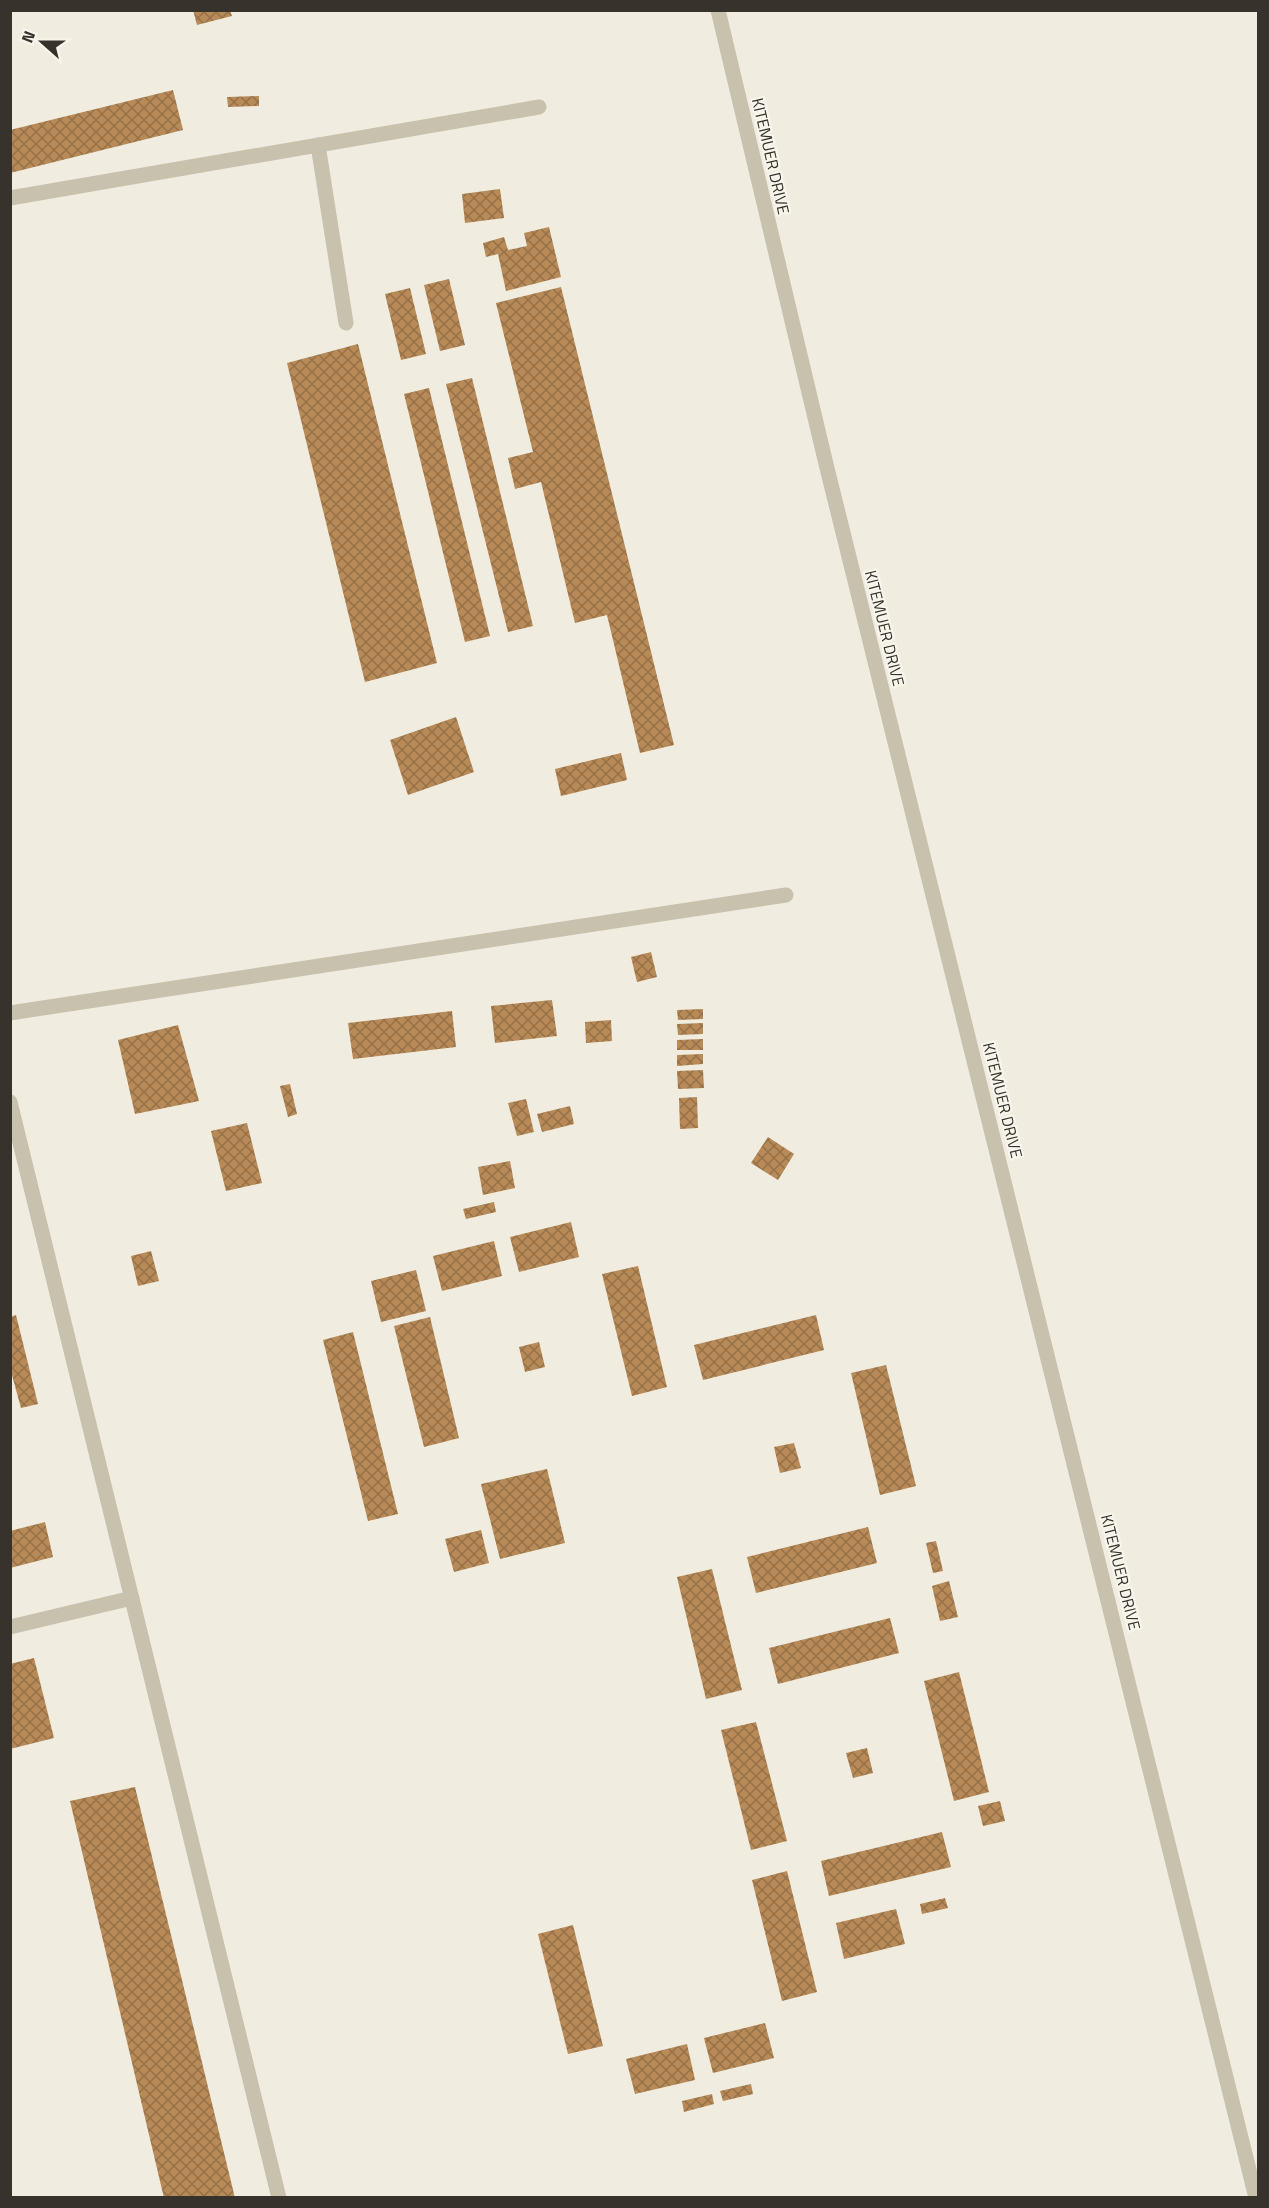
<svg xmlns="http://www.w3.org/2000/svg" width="1269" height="2208" font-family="'Titillium Web',sans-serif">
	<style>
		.building { fill: url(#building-cross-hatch) }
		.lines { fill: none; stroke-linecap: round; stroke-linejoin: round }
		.service { stroke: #c7c1ad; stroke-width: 15 }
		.minor { stroke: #c7c1ad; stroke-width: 15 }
		.labels { text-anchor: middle; stroke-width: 4.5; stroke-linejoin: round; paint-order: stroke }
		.street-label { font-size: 16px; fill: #37322b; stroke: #f8f6ec }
	</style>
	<defs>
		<pattern id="building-cross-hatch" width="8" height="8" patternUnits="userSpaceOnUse" patternTransform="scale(1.5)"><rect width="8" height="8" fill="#b88a57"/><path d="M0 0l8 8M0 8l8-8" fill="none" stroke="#967148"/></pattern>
	</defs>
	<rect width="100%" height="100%" fill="#f0ede0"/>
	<g class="building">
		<path d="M193,10H230L232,16L197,25Z"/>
		<path d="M173,90L183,130L10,173V130Z"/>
		<path d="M259,96V106L228,107L227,97Z"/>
		<path d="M500,189L504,218L465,223L462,194Z"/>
		<path d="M549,227L561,277L506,291L498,254L486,257L483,243L504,237L508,250L527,246L524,233Z"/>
		<path d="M449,279L465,345L440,351L424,285Z"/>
		<path d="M561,287L674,745L640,753L607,615L575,623L541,482L515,489L508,458L533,452L496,303Z"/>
		<path d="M410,288L426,354L401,360L385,294Z"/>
		<path d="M358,344L437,663L365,682L287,363Z"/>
		<path d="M472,378L533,626L508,632L446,384Z"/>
		<path d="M429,388L490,636L465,642L404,394Z"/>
		<path d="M456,717L474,772L408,795L390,740Z"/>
		<path d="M621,753L627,780L561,796L555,769Z"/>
		<path d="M651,952L657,977L637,982L631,957Z"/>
		<path d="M552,1000L557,1036L495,1043L491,1006Z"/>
		<path d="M703,1009V1019L678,1020L677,1010Z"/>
		<path d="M452,1011L456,1047L353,1059L348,1023Z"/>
		<path d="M611,1020L612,1041L586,1043L585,1022Z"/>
		<path d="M703,1023V1034L678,1035L677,1024Z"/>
		<path d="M178,1025L199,1101L135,1114L118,1040Z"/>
		<path d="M703,1039V1050H677V1040Z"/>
		<path d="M703,1054V1064L677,1066V1055Z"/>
		<path d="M703,1070L704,1088L678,1089L677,1071Z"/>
		<path d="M290,1084L297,1114L288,1117L280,1086Z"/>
		<path d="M697,1097L698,1128L680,1129L679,1098Z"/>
		<path d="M526,1099L534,1132L517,1136L508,1103Z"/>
		<path d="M570,1106L574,1124L542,1132L537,1114Z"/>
		<path d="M247,1123L262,1183L226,1191L211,1131Z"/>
		<path d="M768,1137L794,1154L778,1180L751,1163Z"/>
		<path d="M510,1161L515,1188L483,1195L478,1167Z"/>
		<path d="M494,1202L496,1212L466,1219L463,1209Z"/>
		<path d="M571,1222L579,1257L519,1272L510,1237Z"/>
		<path d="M494,1241L502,1276L442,1291L433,1256Z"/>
		<path d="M151,1251L159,1281L138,1286L131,1256Z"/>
		<path d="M638,1266L667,1387L632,1396L602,1274Z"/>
		<path d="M416,1270L426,1311L381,1322L371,1281Z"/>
		<path d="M16,1315L38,1404L21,1408L10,1368V1317Z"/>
		<path d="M816,1315L824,1350L703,1380L694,1345Z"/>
		<path d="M430,1317L459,1438L424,1447L394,1326Z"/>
		<path d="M353,1332L398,1514L368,1521L323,1340Z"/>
		<path d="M539,1342L545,1367L525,1372L519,1347Z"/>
		<path d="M886,1365L916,1486L880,1495L851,1373Z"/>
		<path d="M794,1443L801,1468L780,1473L774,1447Z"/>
		<path d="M547,1469L565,1543L500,1559L481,1484Z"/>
		<path d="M45,1522L53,1557L10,1568V1531Z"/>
		<path d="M868,1527L877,1563L756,1593L747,1557Z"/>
		<path d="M481,1530L489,1563L454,1572L445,1539Z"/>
		<path d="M936,1541L943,1571L933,1573L926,1543Z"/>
		<path d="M712,1569L742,1690L706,1699L677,1577Z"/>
		<path d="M949,1581L958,1617L940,1621L932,1586Z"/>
		<path d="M890,1618L899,1653L778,1684L769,1648Z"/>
		<path d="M34,1658L54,1738L10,1749V1664Z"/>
		<path d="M959,1672L989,1792L954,1801L924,1681Z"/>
		<path d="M756,1722L787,1841L751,1850L721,1730Z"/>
		<path d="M867,1748L873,1773L853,1778L846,1753Z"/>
		<path d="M135,1787L235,2198H164L70,1801Z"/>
		<path d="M1000,1801L1005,1821L983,1826L978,1806Z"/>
		<path d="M942,1832L951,1867L829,1896L821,1861Z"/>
		<path d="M787,1871L817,1992L782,2001L752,1880Z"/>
		<path d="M945,1898L948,1908L922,1914L920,1904Z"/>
		<path d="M896,1909L905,1944L844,1959L836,1923Z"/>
		<path d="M573,1925L603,2046L568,2054L538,1934Z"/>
		<path d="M765,2023L774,2058L713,2073L704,2038Z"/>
		<path d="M687,2044L695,2080L635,2094L626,2059Z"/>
		<path d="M751,2084L753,2094L723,2101L720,2091Z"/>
		<path d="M712,2094L714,2104L684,2112L682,2101Z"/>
	</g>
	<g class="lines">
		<g class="service">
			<path d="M318,145L346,323"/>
			<path d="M10,198L539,107"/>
			<path d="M10,1013L786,895"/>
			<path d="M10,1102L279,2198"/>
			<path d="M10,1627L132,1598"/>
		</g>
		<path class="minor" d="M718,10L826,464L1256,2198"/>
	</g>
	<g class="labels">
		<g class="street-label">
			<text transform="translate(771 156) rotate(77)" y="6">KITEMUER DRIVE</text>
			<text transform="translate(885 628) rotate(76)" y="6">KITEMUER DRIVE</text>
			<text transform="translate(1003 1100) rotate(76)" y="6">KITEMUER DRIVE</text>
			<text transform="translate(1121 1572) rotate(76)" y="6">KITEMUER DRIVE</text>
		</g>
	</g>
	<rect width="1269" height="2208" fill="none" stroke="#37322b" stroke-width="24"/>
	<g transform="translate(42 42) rotate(291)" stroke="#f8f6ec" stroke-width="4.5" paint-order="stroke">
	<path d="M0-4.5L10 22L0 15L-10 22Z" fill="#37322b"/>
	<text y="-9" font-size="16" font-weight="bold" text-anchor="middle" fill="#37322b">N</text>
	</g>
</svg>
